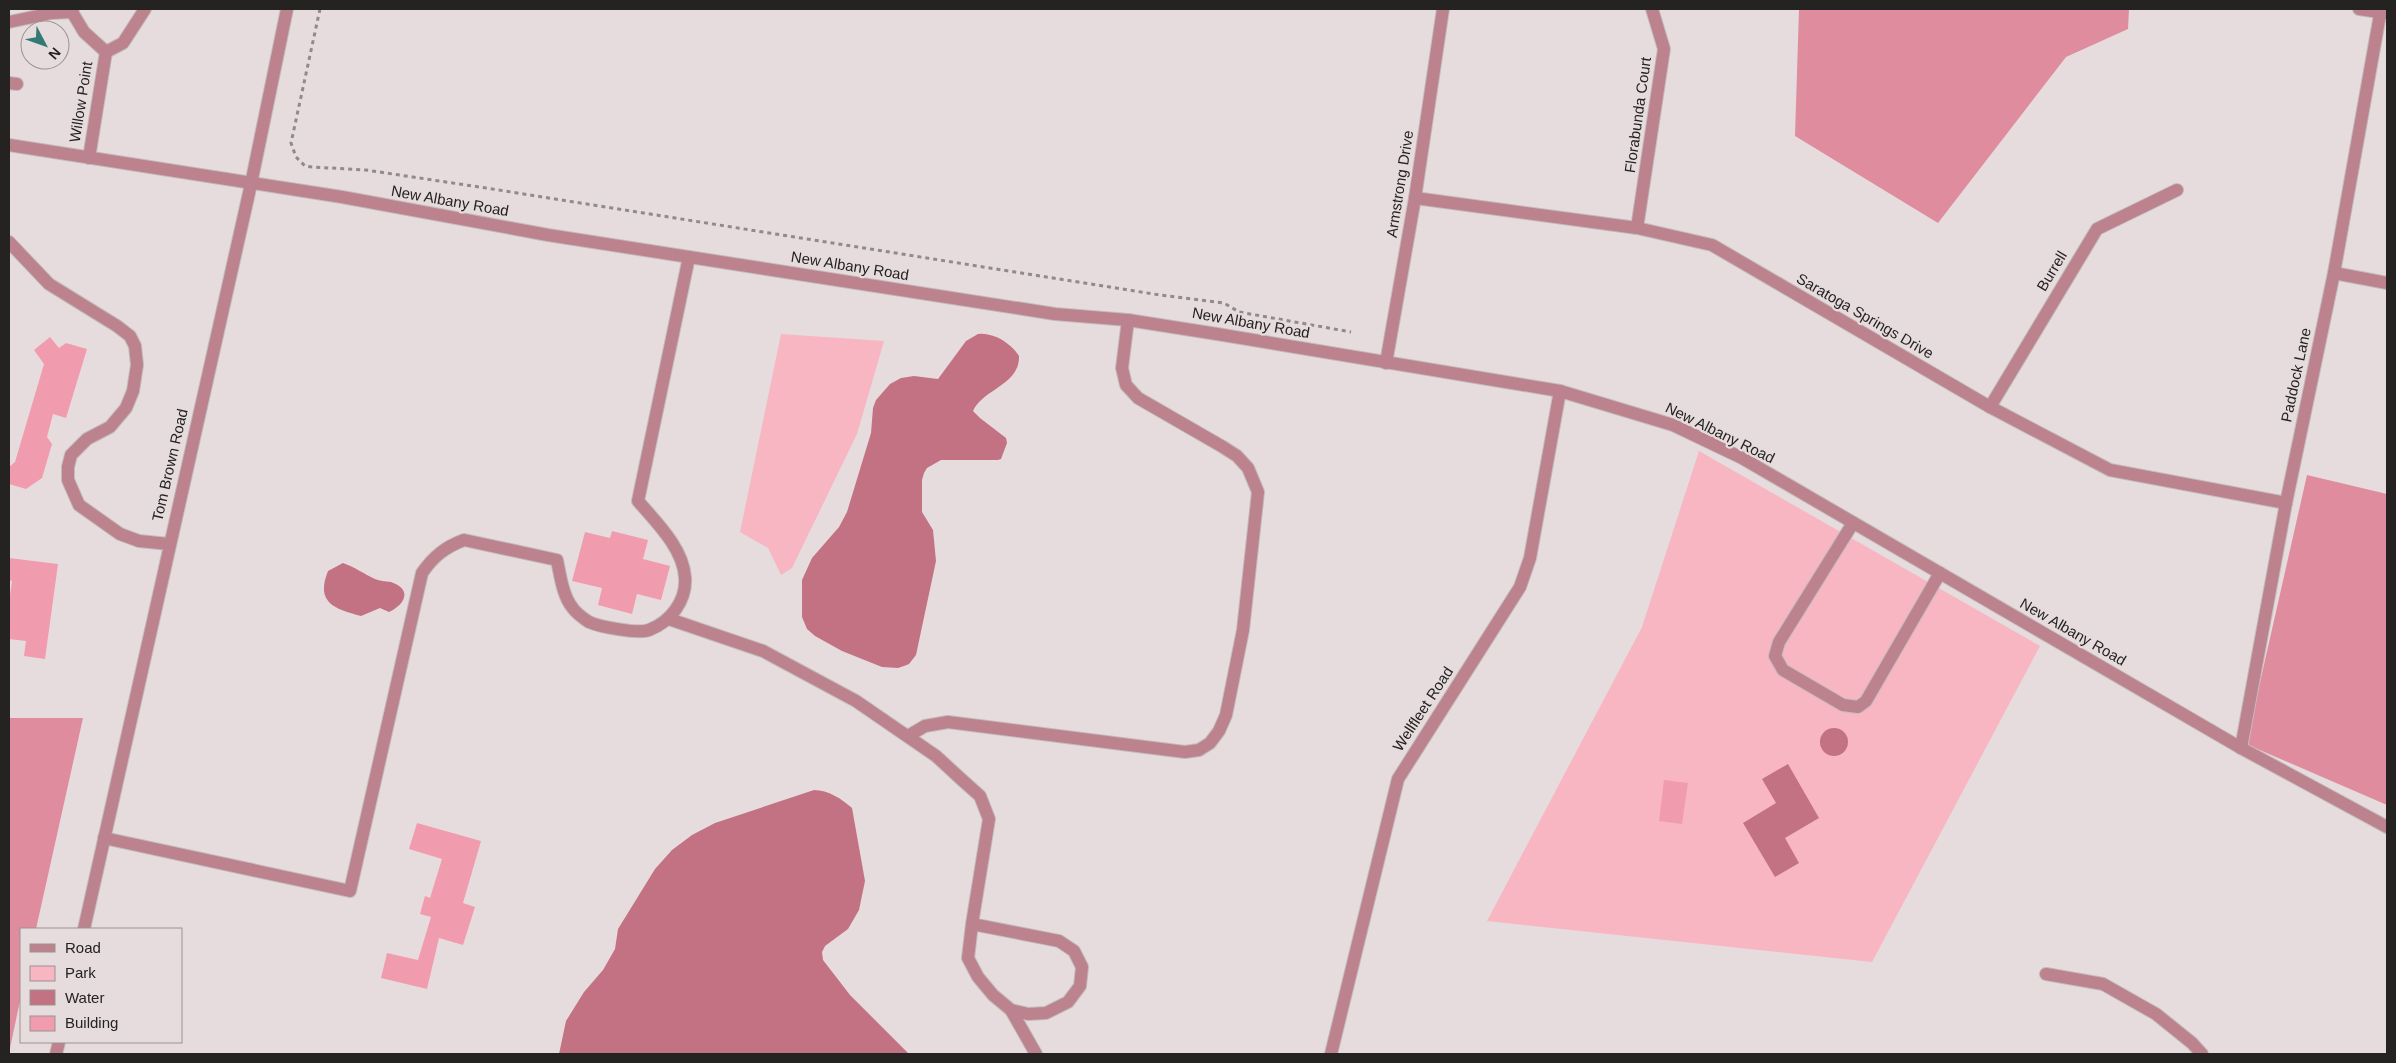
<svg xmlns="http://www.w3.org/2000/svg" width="2396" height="1063" font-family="Helvetica,sans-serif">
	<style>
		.green { fill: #f7b6c2 }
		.forest { fill: #df8c9e }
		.water { fill: #c37284 }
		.building { fill: #f19cae }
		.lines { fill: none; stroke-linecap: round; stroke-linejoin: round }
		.minor-casing { stroke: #c3bbbb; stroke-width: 14 }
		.path { stroke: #918a8b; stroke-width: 3; stroke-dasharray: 4 4; stroke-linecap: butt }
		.minor { stroke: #bc828d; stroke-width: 12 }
		.labels { text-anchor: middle; stroke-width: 4.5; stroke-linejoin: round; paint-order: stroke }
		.street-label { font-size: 15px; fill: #252222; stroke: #e6dcdd }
	</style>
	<rect width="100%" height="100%" fill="#e6dcdd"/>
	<g class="green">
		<path d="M781,334L884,341L857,434L792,568L781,575L768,548L740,532Z"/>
		<path d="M1699,451L2040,646L1872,962L1487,921L1642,627Z"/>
	</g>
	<g class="forest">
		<path d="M1799,9H2129L2128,29L2066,57L1938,223L1795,136Z"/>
		<path d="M2307,475L2387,494V805L2246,744Z"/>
		<path d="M9,718H83L36,929H21V996L9,1053Z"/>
	</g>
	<g class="water">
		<path d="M978,334C993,332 1011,343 1019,356C1020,385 983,389 973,411L980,418L1006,438L1007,443L1001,459L998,460H941L927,468L924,473L922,480V512L933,530L936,561L916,655L909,664L904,666L898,668L882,667L842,651L815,636L807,629L802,617V580L812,558L839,527L847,512L871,433L873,408L876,400L890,384L901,378L914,376L938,379L966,341Z"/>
		<path d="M343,563C355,567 364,574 375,579C380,581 385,581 391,582C412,589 406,604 389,612L380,608L361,616C335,609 315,603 328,571Z"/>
		<circle cx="1834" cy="742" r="14"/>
		<path d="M1788,764L1819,818L1785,838L1799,863L1775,877L1743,823L1776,803L1762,779Z"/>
		<path d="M814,790C828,790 842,799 852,808L865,881L859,910L848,929L825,946L822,952L823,960L850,995L909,1054H559L566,1021L584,992L603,970L615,949L618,929L655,869L672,850L692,835L715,823Z"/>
	</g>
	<g class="building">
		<path d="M50,337L59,348L66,343L87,349L66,418L53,414L47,437L52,444L42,478L26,489L9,484V467L15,462L44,364L34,350Z"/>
		<path d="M612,531L648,540L643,559L670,566L661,600L637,594L632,614L598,605L602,588L572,581L585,532L610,538Z"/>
		<path d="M9,558L58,564L45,659L24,656L26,641L9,639V602L12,581L9,580Z"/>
		<path d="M1664,780L1688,783L1682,824L1659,821Z"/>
		<path d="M417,823L481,841L463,903L475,907L463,945L439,938L427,989L381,978L387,953L418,960L431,917L420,914L425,896L430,898L442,859L409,849Z"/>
	</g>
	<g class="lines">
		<defs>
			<g id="minor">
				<path d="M73,9L72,12L84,32L106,52"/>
				<path d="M2359,9L2386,13"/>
				<path d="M9,22L52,13L72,12"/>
				<path d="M106,52L123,43L145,9"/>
				<path d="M9,83L17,84"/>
				<path d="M9,145L342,197L548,235L1055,314L1128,320L1217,334L1560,391L1673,425L1742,458L2241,748L2387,827"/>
				<path d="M89,158L106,52"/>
				<path d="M1415,198L1637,228L1712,245L1990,407L2110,470L2286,503"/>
				<path d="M1637,228L1664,49L1652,9"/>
				<path d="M9,242L49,284L117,326L130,336L135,346L137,365L133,391L126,408L110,427L87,439L71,455L68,467V480L79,505L120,534L139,541L169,544"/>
				<path d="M2334,273L2387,283"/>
				<path d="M1386,363L1415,198L1443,9"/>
				<path d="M1990,407L2097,229L2177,190"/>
				<path d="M1853,523L1779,642L1775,656L1783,670L1843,705L1858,707L1866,701L1940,573"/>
				<path d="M669,619L763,651L856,701L936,756L961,779L980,796L989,819L972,924L968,958L978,977L993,995L1011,1010L1028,1014L1046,1013L1068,1002L1080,986L1082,967L1074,951L1059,941L972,924"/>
				<path d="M908,736L925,726L948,722L1185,752L1199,750L1210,743L1219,731L1226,715L1243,630L1258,492L1248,468L1237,456L1223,447L1138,398L1126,385L1122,368L1128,320"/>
				<path d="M2241,748L2286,503L2334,273L2381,9"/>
				<path d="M104,838L350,891L422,573C433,557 445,547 464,540L557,560C560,575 563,596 572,607C575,612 584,619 589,622C600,627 638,634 649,630C670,622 687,601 685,577C683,548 656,522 638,501L689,257"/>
				<path d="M84,929L251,184L287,9"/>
				<path d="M2046,974L2103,984L2156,1014L2192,1043L2202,1054"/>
				<path d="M1011,1010L1036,1054"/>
				<path d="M56,1054L59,1042"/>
				<path d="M1331,1054L1398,779L1520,587L1530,558L1560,391"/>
			</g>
		</defs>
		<use href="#minor" class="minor-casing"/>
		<path class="path" d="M320,9L291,143L296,157L305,166L312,167L366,170L486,188L1160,295L1224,303L1239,312L1351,332"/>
		<use href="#minor" class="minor"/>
	</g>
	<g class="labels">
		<g class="street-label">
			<text transform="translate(81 102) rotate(-81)" y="5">Willow Point</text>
			<text transform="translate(1638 115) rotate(-82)" y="5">Florabunda Court</text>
			<text transform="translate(1400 184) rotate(-81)" y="5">Armstrong Drive</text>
			<text transform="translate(450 201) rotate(10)" y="5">New Albany Road</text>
			<text transform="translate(850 266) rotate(9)" y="5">New Albany Road</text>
			<text transform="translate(2052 271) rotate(-59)" y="5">Burrell</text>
			<text transform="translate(1865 316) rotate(30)" y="5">Saratoga Springs Drive</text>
			<text transform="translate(1251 323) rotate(10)" y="5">New Albany Road</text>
			<text transform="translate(2296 375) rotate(-78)" y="5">Paddock Lane</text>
			<text transform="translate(1720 433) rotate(26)" y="5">New Albany Road</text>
			<text transform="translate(170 465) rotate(-77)" y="5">Tom Brown Road</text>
			<text transform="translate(2073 632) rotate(30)" y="5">New Albany Road</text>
			<text transform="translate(1423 709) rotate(-57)" y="5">Wellfleet Road</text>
		</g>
	</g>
	<rect width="2396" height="1063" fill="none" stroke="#252222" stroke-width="20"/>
	<rect x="20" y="928" width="162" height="115" fill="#e6dcdd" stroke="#999292"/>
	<rect x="30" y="944" width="25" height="8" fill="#bc828d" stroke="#999292"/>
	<text x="65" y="953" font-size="15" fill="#252222">Road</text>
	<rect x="30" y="966" width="25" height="15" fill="#f7b6c2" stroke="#999292"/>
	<text x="65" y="978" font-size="15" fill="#252222">Park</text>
	<rect x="30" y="990" width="25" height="15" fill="#c37284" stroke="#999292"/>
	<text x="65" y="1003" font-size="15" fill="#252222">Water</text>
	<rect x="30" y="1016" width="25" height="15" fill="#f19cae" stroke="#999292"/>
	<text x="65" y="1028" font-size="15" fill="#252222">Building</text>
	<g transform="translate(45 45) rotate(131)"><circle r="24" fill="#e6dcdd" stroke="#999292"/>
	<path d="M0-4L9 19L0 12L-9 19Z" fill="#327a72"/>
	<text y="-8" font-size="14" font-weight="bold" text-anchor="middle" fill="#252222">N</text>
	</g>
</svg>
